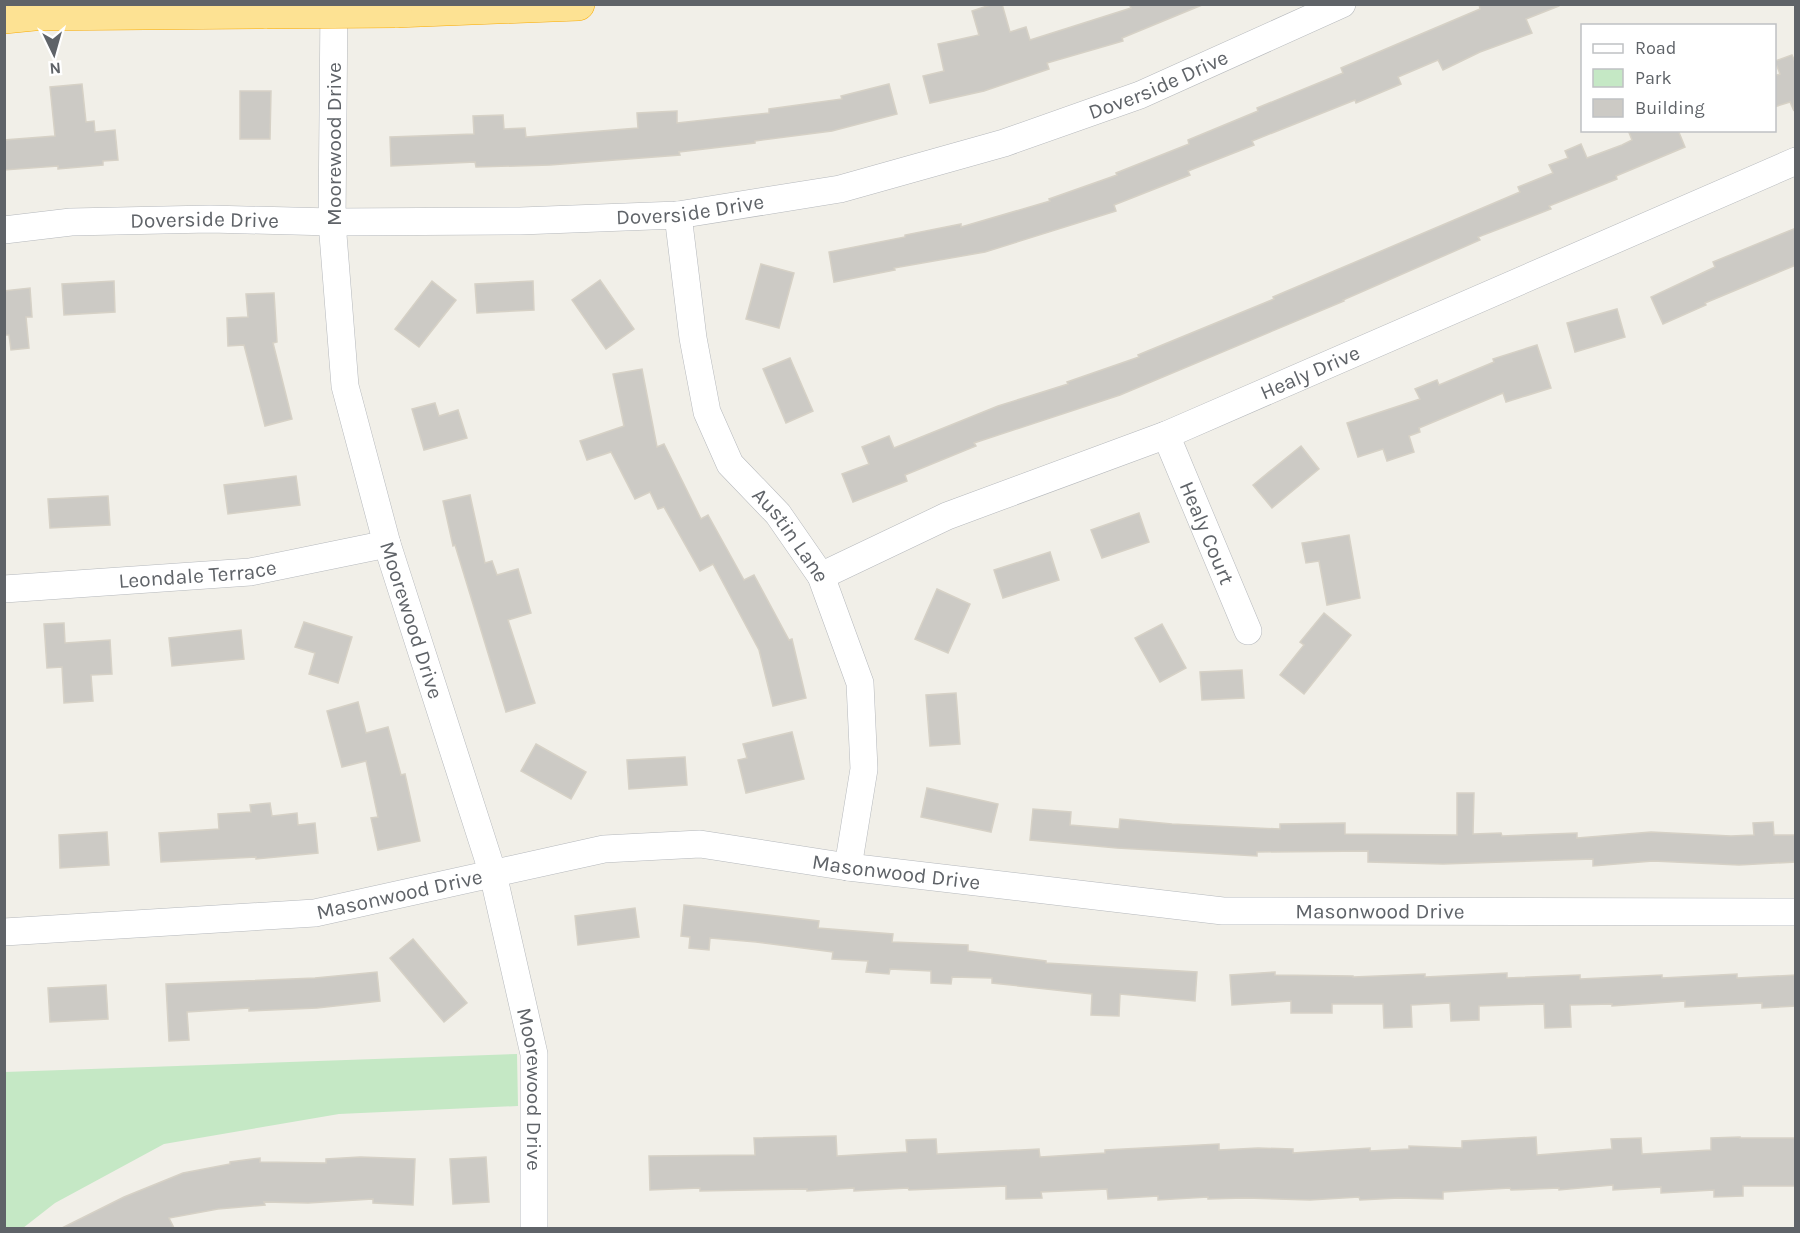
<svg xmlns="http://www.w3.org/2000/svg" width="1800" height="1233" font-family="Karla,sans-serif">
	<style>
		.green { fill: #c5e8c5 }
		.building { fill: #cccac5; stroke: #d6d1c6; stroke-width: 1.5 }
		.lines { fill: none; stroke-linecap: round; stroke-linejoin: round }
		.street-casing { stroke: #b5b8bc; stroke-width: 28 }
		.highway-casing { stroke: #f9ab00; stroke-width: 34 }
		.street { stroke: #fff; stroke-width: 27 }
		.highway { stroke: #fde293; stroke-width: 33 }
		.highway-bridge-casing { stroke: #f9ab00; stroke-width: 34; stroke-linecap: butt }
		.highway-bridge { stroke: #fde293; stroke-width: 33 }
		.labels { text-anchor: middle; stroke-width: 4.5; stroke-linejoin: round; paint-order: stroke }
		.street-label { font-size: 21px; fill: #5f6368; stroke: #fff }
	</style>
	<rect width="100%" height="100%" fill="#f1efe8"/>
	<path class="green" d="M517,1054L518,1106L339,1114L164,1144L55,1203L23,1228H5V1072Z"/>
	<g class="building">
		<path d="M993,4H1002L1010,32L1026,27L1030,40L1131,8L1129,4L1202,5L1122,38L1123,41L1047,63L1049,69L984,91L930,103L923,76L944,71L938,44L979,35L972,11Z"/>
		<path d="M1479,4H1559V6L1526,19L1532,33L1480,52L1443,70L1438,60L1398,77L1401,84L1356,103L1355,100L1252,141L1254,145L1188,171L1190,175L1114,205L1116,211L985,252L894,268L895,270L834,282L829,252L905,237V235L961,224V227L1050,201L1049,199L1117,175L1116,173L1189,144L1188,140L1258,111L1257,108L1343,73L1341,68L1480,9Z"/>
		<path d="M1792,55L1796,64L1794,111L1790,102L1774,107V76L1780,74L1775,61Z"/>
		<path d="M82,84L86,122L94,121L95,132L115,130L118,160L103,161V165L58,169V166L4,170V140L55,136L50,87Z"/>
		<path d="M889,84L897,114L832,131L755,141V143L679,152L680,155L550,165L476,167L475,162L391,166L390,137L474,134L473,116L503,115L504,129L525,128L526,137L638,128L637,113L677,111V123L769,113V109L842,99L841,96Z"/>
		<path d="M240,91H271L270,139H240Z"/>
		<path d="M1628,130H1678L1685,147L1616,176L1617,179L1549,206L1551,209L1478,237L1480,240L1343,300L1344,301L1120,395L974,443L976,446L905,475L907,481L853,502L842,474L869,464L862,447L889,436L894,448L998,406L1068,384L1067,382L1139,357L1138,355L1274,299L1273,297L1520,192L1518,187L1553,173L1549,165L1568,158L1565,151L1581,144L1587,158L1622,145L1632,140Z"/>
		<path d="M1796,228V265L1705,303L1706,305L1663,324L1651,297L1715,267L1713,262Z"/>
		<path d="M761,264L794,273L779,328L746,319Z"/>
		<path d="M600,280L634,329L606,349L572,300Z"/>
		<path d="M114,281L115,312L64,315L62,284Z"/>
		<path d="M432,281L456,300L419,347L395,329Z"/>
		<path d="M533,281L534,310L477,313L475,284Z"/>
		<path d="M30,288L32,317H26L29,348L11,350L9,335H4V291Z"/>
		<path d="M274,293L277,342L273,343L292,419L265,426L244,345L228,346L227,318L248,317L246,294Z"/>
		<path d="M1617,309L1625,337L1575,352L1567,323Z"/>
		<path d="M1537,345L1551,388L1506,402L1503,393L1419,428L1420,432L1409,436L1414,452L1387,461L1383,449L1358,457L1347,423L1420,399L1415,389L1437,380L1439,385L1494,362L1493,359Z"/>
		<path d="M790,358L813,411L786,423L763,369Z"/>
		<path d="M642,369L657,447L664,444L701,519L708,515L744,580L754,575L789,640L792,639L806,698L773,706L759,650L713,564L700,571L664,507L658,509L650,492L635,499L611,452L587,460L580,441L624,426L613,374Z"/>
		<path d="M435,403L439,416L458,410L467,438L424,450L412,409Z"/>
		<path d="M1301,446L1319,469L1272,508L1253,485Z"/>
		<path d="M296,476L300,505L228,514L224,485Z"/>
		<path d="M470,495L485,563L492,561L497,575L518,569L531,613L508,620L535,703L506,712L455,545L453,546L443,501Z"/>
		<path d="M108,496L110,525L50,528L48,499Z"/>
		<path d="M1139,513L1149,542L1102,558L1091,530Z"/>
		<path d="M1349,535L1360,598L1327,605L1319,561L1306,563L1302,543Z"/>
		<path d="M1050,552L1059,580L1003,598L994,570Z"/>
		<path d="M937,589L970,604L948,653L915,639Z"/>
		<path d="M1324,613L1351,635L1304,694L1280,675L1304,645L1300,642Z"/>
		<path d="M304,622L352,637L338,683L309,674L315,653L295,647Z"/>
		<path d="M64,623L65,643L110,640L112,674L91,675L93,701L64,703L62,667L47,668L44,624Z"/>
		<path d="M1162,624L1186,668L1160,682L1135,638Z"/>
		<path d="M241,630L244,659L172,666L169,638Z"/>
		<path d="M1242,670L1244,698L1202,700L1200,672Z"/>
		<path d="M956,693L960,744L930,746L926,695Z"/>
		<path d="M358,702L366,733L388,727L401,775L405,774L420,841L378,850L371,818L378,817L366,761L342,767L327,711Z"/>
		<path d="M792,732L804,779L746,793L738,760L747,758L743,744Z"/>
		<path d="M536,744L586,772L571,799L521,771Z"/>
		<path d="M685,757L687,785L629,789L627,760Z"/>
		<path d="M927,788L998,804L991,832L921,817Z"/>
		<path d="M1457,793H1474L1473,834L1501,833L1502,836L1577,833V838L1651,832L1731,836L1754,835L1753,823L1773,822L1774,835H1796V862L1739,865L1653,861L1593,866V859L1443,864L1368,862V851L1257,852V856L1117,848L1030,840L1033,809L1071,812L1070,825L1119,829L1120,819L1172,824L1280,829V824L1345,823V834L1457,835Z"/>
		<path d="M270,803L272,816L297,813L298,825L315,823L318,853L256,859V857L161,862L159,833L219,829L218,814L251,812L250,805Z"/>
		<path d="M107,832L109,865L60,868L59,835Z"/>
		<path d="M684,905L819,921L818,928L893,934L892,942L968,945V951L1046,961V963L1197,972L1195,1001L1120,994L1119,1016L1091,1015L1092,994L992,983V978L952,977L951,984L931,983V971L890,969L889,974L866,972L868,961L832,959L833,952L756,942L710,938L709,950L689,948L690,937L681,936Z"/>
		<path d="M635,908L639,937L578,945L575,916Z"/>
		<path d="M413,939L467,1003L444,1022L390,958Z"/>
		<path d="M377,972L380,1001L317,1008L249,1011V1008L187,1012L189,1040L169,1041L166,984L315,978Z"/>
		<path d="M1275,972V975L1353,976V977L1425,974V977L1507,973V978L1580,975V979L1662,975V978L1737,974V978L1796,975V1006L1762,1008V1003L1685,1007V1001L1612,1006V1004L1570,1005L1571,1027L1545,1028L1544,1004L1479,1006V1020L1451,1021L1450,1003L1411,1005L1412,1027L1384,1028L1383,1004H1332V1013H1291V1001L1232,1005L1230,975Z"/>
		<path d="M106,985L108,1019L50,1022L48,988Z"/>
		<path d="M836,1136L837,1156L907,1152L906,1140L936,1139L937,1154L1039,1149L1040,1157L1105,1153V1150L1219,1144V1150L1258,1148L1293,1149V1153L1370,1148V1151L1409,1149V1146L1462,1148V1141L1536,1137L1537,1155L1612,1149L1611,1139L1641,1138L1642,1154L1711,1150V1138L1740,1137V1138H1796V1186H1743V1196L1714,1197V1190L1661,1193V1187L1613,1190V1185L1559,1190V1188L1511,1190L1510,1188L1443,1192V1199L1399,1198L1360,1200L1359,1197L1310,1200L1245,1198L1208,1199V1197L1158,1200V1196L1108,1199L1107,1189L1041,1192L1042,1198L1006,1199V1186L909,1190L908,1188L854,1191V1188L807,1191V1189L700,1191V1188L650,1190L649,1156L755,1155L754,1138Z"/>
		<path d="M360,1157L415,1159L413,1205L373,1203V1199L308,1203L264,1202L265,1205L218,1209L169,1218L174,1228H62L124,1197L183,1173L230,1164V1162L260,1158V1162L326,1163V1159Z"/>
		<path d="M486,1157L489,1202L453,1204L450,1159Z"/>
	</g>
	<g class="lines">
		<defs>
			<g id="street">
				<path id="s1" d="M334,4L332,222L345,386L387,544L493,874L534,1054V1228"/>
				<path id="s2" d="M678,215L693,338L707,412L730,464L778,514L821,576L860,683L864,769L848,867"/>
				<path id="s3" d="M4,230L71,222L210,219L332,222L520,221L678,215L840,189L1004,143L1140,95L1342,4"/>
				<path id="s4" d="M1166,435L1248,631"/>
				<path id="s5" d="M821,576L947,516L1166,435L1796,161"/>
				<path id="s6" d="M4,589L250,572L387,544"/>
				<path id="s7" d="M4,932L315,913L604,849L700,844L848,867L1223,911L1796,912"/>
			</g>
			<g id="highway">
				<path d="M395,11L578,4"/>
				<path d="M4,17L34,14L267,12"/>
			</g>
		</defs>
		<use href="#street" class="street-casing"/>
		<use href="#highway" class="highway-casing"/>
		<use href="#street" class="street"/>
		<use href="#highway" class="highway"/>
		<defs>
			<path id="highway-bridge" d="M267,12L395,11"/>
		</defs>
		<use href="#highway-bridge" class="highway-bridge-casing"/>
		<use href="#highway-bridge" class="highway-bridge"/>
	</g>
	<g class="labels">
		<g class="street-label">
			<text dy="7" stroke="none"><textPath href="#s3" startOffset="1174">Doverside Drive</textPath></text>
			<text transform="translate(334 144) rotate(-90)" y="7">Moorewood Drive</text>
			<text dy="7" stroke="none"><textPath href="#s3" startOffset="687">Doverside Drive</textPath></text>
			<text dy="7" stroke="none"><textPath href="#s3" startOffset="201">Doverside Drive</textPath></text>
			<text dy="7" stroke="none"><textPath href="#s5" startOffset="530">Healy Drive</textPath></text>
			<text dy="7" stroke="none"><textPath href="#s4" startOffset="106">Healy Court</textPath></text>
			<text dy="7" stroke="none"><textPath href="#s2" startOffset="350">Austin Lane</textPath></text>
			<text dy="7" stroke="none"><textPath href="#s6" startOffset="194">Leondale Terrace</textPath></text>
			<text dy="7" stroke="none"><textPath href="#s1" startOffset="626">Moorewood Drive</textPath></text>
			<text dy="7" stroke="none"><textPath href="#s7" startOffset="902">Masonwood Drive</textPath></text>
			<text dy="7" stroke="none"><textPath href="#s7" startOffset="398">Masonwood Drive</textPath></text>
			<text dy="7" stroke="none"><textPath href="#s7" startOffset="1388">Masonwood Drive</textPath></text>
			<text dy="7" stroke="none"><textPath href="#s1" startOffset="1112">Moorewood Drive</textPath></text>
		</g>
	</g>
	<rect width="1800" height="1233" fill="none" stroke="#5f6368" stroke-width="12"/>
	<rect x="1581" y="24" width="195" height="108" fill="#ffffff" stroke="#bfc1c3" stroke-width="1.5"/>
	<rect x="1593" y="44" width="30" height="9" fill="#ffffff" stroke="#bfc1c3" stroke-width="1.5"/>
	<text x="1635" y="54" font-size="18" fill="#5f6368">Road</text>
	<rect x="1593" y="69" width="30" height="18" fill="#c5e8c5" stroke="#bfc1c3" stroke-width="1.5"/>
	<text x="1635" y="84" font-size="18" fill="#5f6368">Park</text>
	<rect x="1593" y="99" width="30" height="18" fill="#cccac5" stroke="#bfc1c3" stroke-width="1.5"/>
	<text x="1635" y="114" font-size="18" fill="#5f6368">Building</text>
	<g transform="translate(54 54) rotate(175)" stroke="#ffffff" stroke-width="4.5" paint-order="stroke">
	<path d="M0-4.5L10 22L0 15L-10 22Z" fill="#5f6368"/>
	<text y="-9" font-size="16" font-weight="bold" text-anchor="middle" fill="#5f6368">N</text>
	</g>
</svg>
